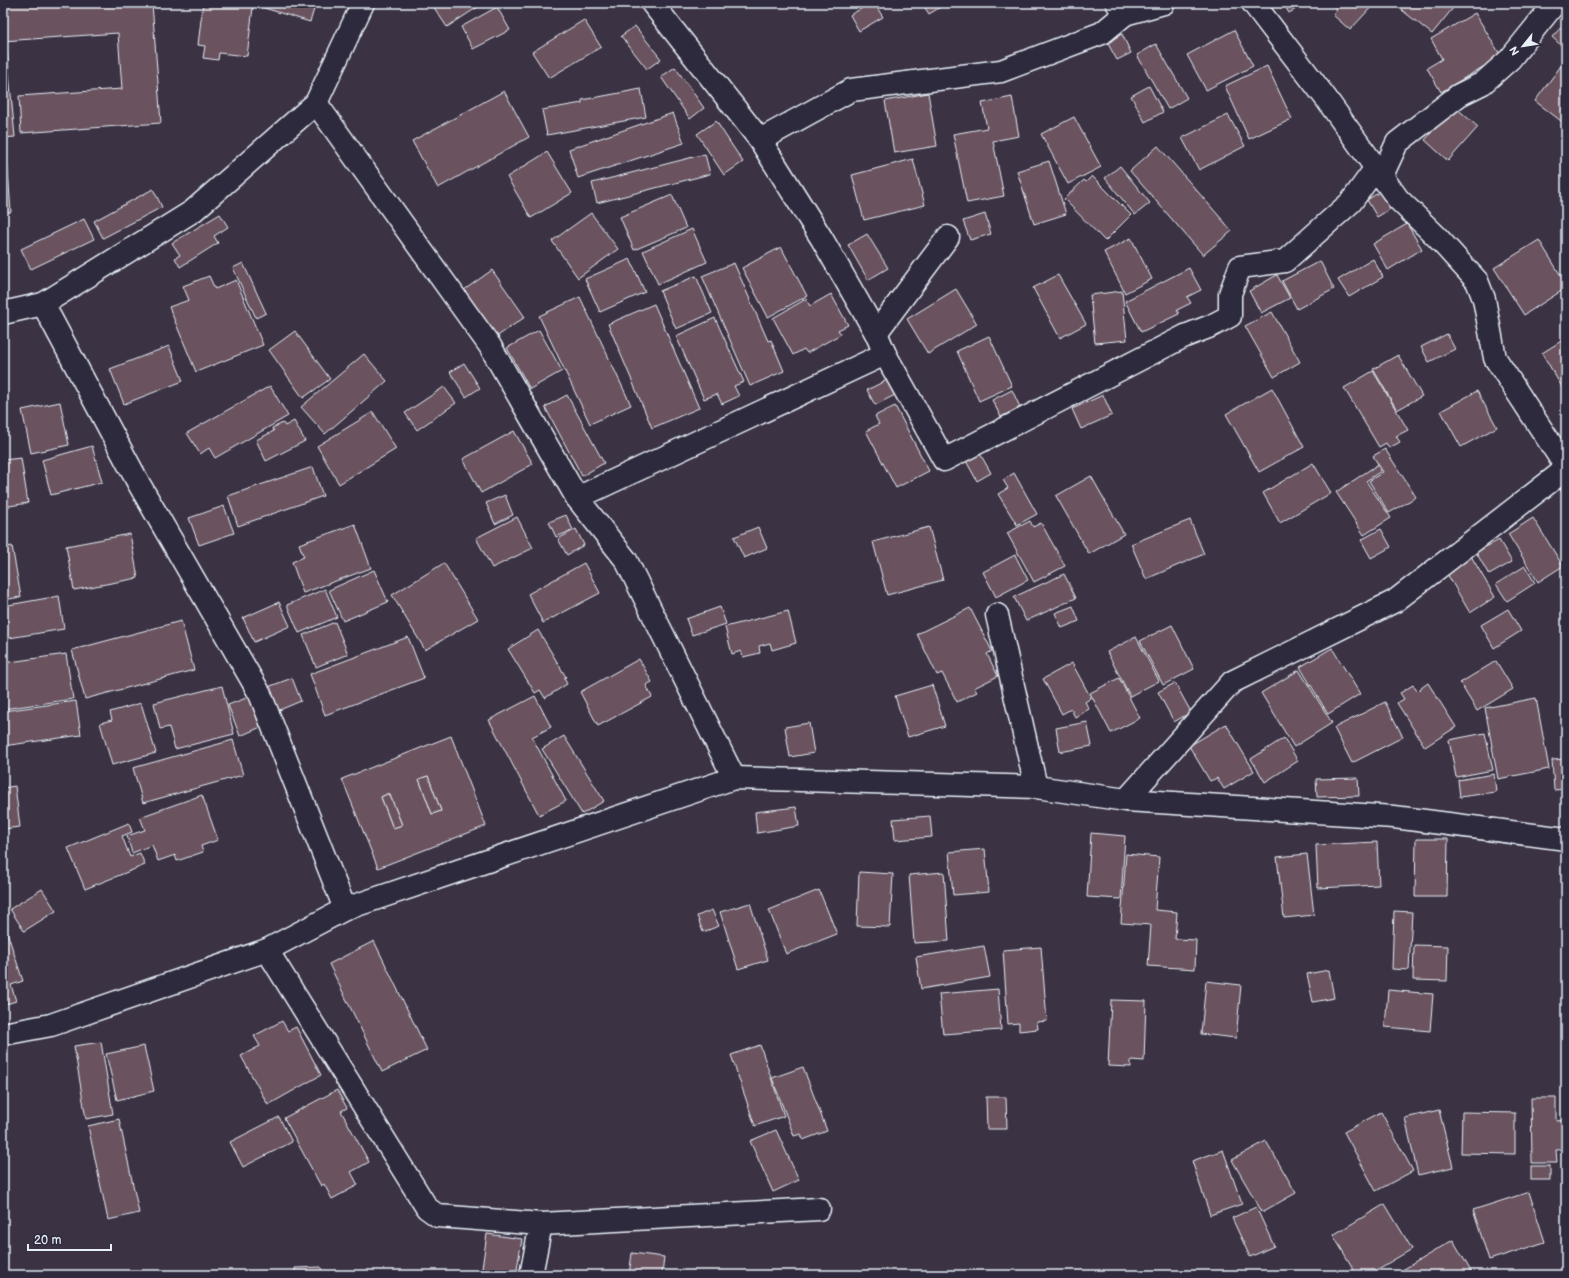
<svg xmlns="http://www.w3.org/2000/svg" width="1569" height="1278" font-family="'Balsamiq Sans',sans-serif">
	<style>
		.building { fill: #6b535f; stroke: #e8f1f8; fill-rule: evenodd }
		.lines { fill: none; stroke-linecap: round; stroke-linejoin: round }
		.street-casing { stroke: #e8f1f8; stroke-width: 25 }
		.street { stroke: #2f2a3d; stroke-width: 22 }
	</style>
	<rect width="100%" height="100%" fill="#3b3244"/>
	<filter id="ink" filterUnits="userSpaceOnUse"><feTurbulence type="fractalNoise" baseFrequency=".025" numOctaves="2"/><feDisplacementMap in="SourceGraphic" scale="8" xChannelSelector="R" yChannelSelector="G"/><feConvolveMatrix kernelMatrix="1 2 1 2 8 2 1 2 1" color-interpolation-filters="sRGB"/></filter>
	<g filter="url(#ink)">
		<g class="building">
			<path d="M35,3H152L161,123L21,133L19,96L122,89L118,33L3,41V5Z"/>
			<path d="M203,3H219L253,7L247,56L219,53L218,60L203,58L205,46L198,45Z"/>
			<path d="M248,3H316L310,22Z"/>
			<path d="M431,3H484L447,27Z"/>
			<path d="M871,3H874L883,17L859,31L850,15Z"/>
			<path d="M922,3H947L929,14Z"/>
			<path d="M1283,3H1306L1289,13Z"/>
			<path d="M1330,3H1375L1350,30L1333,15L1337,9Z"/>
			<path d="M1393,3H1457L1432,34Z"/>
			<path d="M497,7L510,30L473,49L461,27Z"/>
			<path d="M1475,13L1501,56L1441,92L1427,68L1442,59L1431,39Z"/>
			<path d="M584,20L601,47L549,78L532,52Z"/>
			<path d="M1566,22V50L1552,37Z"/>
			<path d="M635,26L661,59L647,69L621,36Z"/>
			<path d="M1234,30L1253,66L1206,90L1187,55Z"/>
			<path d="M1122,34L1131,53L1117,60L1107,42Z"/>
			<path d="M1156,44L1187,98L1168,109L1137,55Z"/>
			<path d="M7,52L15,137L3,138V53Z"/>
			<path d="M1566,59V123L1565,124L1535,101Z"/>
			<path d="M1267,66L1292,119L1249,139L1225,86Z"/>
			<path d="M675,67L704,108L690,119L661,77Z"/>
			<path d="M1149,86L1163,112L1145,122L1131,96Z"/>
			<path d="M641,89L646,117L547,135L542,110L582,103V100Z"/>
			<path d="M504,91L529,137L438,188L412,141Z"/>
			<path d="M928,93L937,146L894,153L885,101Z"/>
			<path d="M1012,97L1019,136L993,141L1004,196L967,203L953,134L987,128L982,103Z"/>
			<path d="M1454,106L1478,127L1448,161L1425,140Z"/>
			<path d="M673,113L684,143L578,178L569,149Z"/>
			<path d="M1228,115L1245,146L1199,170L1182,138Z"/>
			<path d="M1074,117L1101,167L1068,184L1041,134Z"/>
			<path d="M716,121L743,162L724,175L697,134Z"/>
			<path d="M1158,146L1232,231L1203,255L1130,171Z"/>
			<path d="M547,152L572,193L531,218L507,177Z"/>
			<path d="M705,154L710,174L597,203L592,183Z"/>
			<path d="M3,156H7L11,212L3,213Z"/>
			<path d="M913,159L925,205L864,220L852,175Z"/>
			<path d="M1049,161L1066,214L1034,224L1017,171Z"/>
			<path d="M1120,166L1150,203L1135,215L1105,178Z"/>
			<path d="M1092,176L1131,215L1105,241L1064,199L1084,180L1086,182Z"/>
			<path d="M153,189L162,207L103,238L94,221Z"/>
			<path d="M1384,189L1395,206L1377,217L1367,200Z"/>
			<path d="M672,195L686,228L634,250L620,217Z"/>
			<path d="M591,213L618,249L578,278L552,241Z"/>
			<path d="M220,214L228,227L214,236L218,243L180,267L175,258L180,255L172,243Z"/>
			<path d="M985,214L991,234L970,240L963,221Z"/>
			<path d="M84,219L94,239L31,269L21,249Z"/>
			<path d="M1407,224L1422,249L1388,270L1373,244Z"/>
			<path d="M692,229L707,262L658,284L643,251Z"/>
			<path d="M867,234L888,268L868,280L848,245Z"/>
			<path d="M1131,238L1152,279L1125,293L1104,252Z"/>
			<path d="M1539,240L1566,284V288L1524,315L1494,268Z"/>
			<path d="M781,247L807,296L768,317L742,268Z"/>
			<path d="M630,259L645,292L600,312L585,279Z"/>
			<path d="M1373,259L1383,277L1349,297L1338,280Z"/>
			<path d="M1320,261L1334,289L1297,309L1282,281Z"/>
			<path d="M243,263L266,313L256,318L233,268Z"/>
			<path d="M734,263L768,341L771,340L784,371L750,386L702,276Z"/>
			<path d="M1189,268L1201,290L1187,297L1191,303L1177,310L1179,314L1141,332L1125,301Z"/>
			<path d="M492,270L525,317L492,340L460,293Z"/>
			<path d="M1058,275L1086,324L1060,338L1033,288Z"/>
			<path d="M1277,275L1290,298L1261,313L1249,291Z"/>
			<path d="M209,276L215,289L236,280L263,345L196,372L169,307L189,300L183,286Z"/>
			<path d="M696,276L712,313L676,329L660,291Z"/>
			<path d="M956,289L977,324L928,354L907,319Z"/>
			<path d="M1122,291L1127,340L1095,343L1090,295Z"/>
			<path d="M831,294L848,325L838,330L841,334L807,353L804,349L793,355L773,318L806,299L810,306Z"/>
			<path d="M580,297L631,405L590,424L539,316Z"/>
			<path d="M654,304L699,408L652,428L608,324Z"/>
			<path d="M1272,312L1300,362L1274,377L1245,326Z"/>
			<path d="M715,318L744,382L734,386L739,396L722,404L717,394L704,399L676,336Z"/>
			<path d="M539,330L562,371L530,389L507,348Z"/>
			<path d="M295,331L330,379L303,398L269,350Z"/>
			<path d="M1447,334L1455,349L1429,362L1421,347Z"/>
			<path d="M989,336L1012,386L979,401L957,351Z"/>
			<path d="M1563,340L1566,345V394L1542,353Z"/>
			<path d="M169,346L183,381L124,404L110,369Z"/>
			<path d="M364,354L387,381L325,434L301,407Z"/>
			<path d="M1398,355L1422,396L1397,410L1373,369Z"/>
			<path d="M464,363L480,388L466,397L450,372Z"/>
			<path d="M1373,371L1408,430L1396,436L1400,442L1389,448L1386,443L1379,447L1344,388Z"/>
			<path d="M889,379L897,394L875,405L867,390Z"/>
			<path d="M270,386L288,416L215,458L209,448L200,454L187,433Z"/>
			<path d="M444,387L456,403L417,430L405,413Z"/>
			<path d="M1272,388L1304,447L1259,472L1226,414Z"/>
			<path d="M1012,390L1020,407L1001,417L992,400Z"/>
			<path d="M1477,391L1497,427L1461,447L1441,411Z"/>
			<path d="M567,395L604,463L582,476L545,407Z"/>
			<path d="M1103,395L1112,415L1081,429L1072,409Z"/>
			<path d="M60,402L69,445L31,453L22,410Z"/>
			<path d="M895,406L929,471L896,488L866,431L879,424L875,416Z"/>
			<path d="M373,412L396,449L339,484L317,446Z"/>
			<path d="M294,421L305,441L266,461L256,440L274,431L272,428L283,423L285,426Z"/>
			<path d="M514,431L533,464L481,493L463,459Z"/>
			<path d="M92,446L102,482L51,495L42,460Z"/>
			<path d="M1385,449L1416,497L1389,513L1369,481L1383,472L1373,456Z"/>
			<path d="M979,452L991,473L977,481L965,459Z"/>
			<path d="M21,458L28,503L3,507V460Z"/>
			<path d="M1313,463L1331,493L1280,523L1263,493Z"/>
			<path d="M1377,465L1381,471L1366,481L1391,518L1364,535L1336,492Z"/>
			<path d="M313,467L323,496L238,526L228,496Z"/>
			<path d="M1014,473L1037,514L1017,525L998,494L1008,488L1003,480Z"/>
			<path d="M1091,476L1124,534L1089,554L1056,496Z"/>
			<path d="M1566,485V496L1560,490Z"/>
			<path d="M505,495L513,515L495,524L486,503Z"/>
			<path d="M224,506L234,533L199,545L189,518Z"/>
			<path d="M566,515L573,530L556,537L549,522Z"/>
			<path d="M517,517L533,548L492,568L476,538Z"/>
			<path d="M1533,518L1563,566L1538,582L1508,534Z"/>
			<path d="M1190,520L1204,554L1146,579L1131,544Z"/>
			<path d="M1030,521L1033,527L1041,523L1065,566L1034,582L1007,533Z"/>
			<path d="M355,524L371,568L303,593L292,562L304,557L299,544Z"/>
			<path d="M758,527L767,548L744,558L734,537Z"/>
			<path d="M929,527L943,580L887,595L873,542Z"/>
			<path d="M576,529L584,545L567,555L558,539Z"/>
			<path d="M1381,529L1391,547L1371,558L1361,540Z"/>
			<path d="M130,534L138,578L74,590L66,546Z"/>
			<path d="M1499,540L1512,562L1489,575L1476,552Z"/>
			<path d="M12,546L21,597L3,600V548Z"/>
			<path d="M1015,555L1028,580L996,597L983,572Z"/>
			<path d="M1471,556L1495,597L1470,613L1446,572Z"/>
			<path d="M444,563L478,619L425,650L392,595Z"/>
			<path d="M584,563L600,593L543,623L528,594Z"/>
			<path d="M1525,566L1535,583L1507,601L1496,584Z"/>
			<path d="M374,570L388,602L343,621L329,590Z"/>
			<path d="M1064,574L1076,598L1026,621L1014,597Z"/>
			<path d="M325,589L337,617L299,633L287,605Z"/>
			<path d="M59,596L64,629L3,639V606Z"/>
			<path d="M279,602L290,626L254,642L243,618Z"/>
			<path d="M1073,606L1079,621L1062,628L1055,613Z"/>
			<path d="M720,607L726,624L692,635L686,619Z"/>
			<path d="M970,608L992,651L987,654L998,676L974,688L977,692L957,702L942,673L937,675L917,634Z"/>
			<path d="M1508,609L1521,631L1494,648L1481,625Z"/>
			<path d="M788,611L796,643L772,650L770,643L759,646L760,653L743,657L741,651L732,654L725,627Z"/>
			<path d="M181,621L194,670L85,699L72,650Z"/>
			<path d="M335,622L348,654L316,667L303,635Z"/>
			<path d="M1172,625L1194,669L1163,685L1140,641Z"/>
			<path d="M538,630L566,677L564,678L567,684L545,698L540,690L535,693L508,649Z"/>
			<path d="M408,637L424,678L325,715L310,674Z"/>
			<path d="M1136,637L1159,681L1130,696L1107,652Z"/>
			<path d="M1332,648L1360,694L1328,714L1300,667Z"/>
			<path d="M66,654L73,699L3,709V663Z"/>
			<path d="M639,659L652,682L646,685L652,697L598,726L580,692Z"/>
			<path d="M1496,661L1513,689L1477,711L1460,683Z"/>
			<path d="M1072,663L1091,698L1085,702L1089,709L1075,717L1071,709L1062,714L1043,679Z"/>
			<path d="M1299,670L1332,723L1294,747L1261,693Z"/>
			<path d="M292,678L301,701L277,711L268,687Z"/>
			<path d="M1119,678L1140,718L1111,733L1090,693Z"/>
			<path d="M1175,683L1191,712L1174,722L1158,692Z"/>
			<path d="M1428,683L1456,727L1425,747L1397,703L1404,699L1400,693L1413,685L1417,691Z"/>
			<path d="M932,685L945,726L908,737L895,696Z"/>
			<path d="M222,686L234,734L175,749L169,727L160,729L154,703Z"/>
			<path d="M535,696L551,727L532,737L566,801L539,815L489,720Z"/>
			<path d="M249,697L261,727L240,736L228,705Z"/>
			<path d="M1536,698L1549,769L1498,779L1485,708Z"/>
			<path d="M76,701L81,735L3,746V711Z"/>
			<path d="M1385,702L1403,737L1352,763L1334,728Z"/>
			<path d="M141,703L156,753L112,765L100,723L112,720L110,712Z"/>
			<path d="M1087,722L1092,746L1060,752L1056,728Z"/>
			<path d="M809,723L814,753L790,757L785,727Z"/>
			<path d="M1226,724L1254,771L1224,789L1217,778L1210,781L1189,746Z"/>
			<path d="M1485,733L1493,770L1456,777L1449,740Z"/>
			<path d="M451,736L486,826L378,868L342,779ZM428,776L441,811L432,814L419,779ZM389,793L402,825L393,828L381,797Z"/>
			<path d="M564,736L604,801L582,814L542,749Z"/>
			<path d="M1284,738L1298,761L1265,782L1251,759Z"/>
			<path d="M233,740L243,775L143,803L133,768Z"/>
			<path d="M1566,759V789L1554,790L1552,760Z"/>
			<path d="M1494,774L1496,792L1460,797L1458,780Z"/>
			<path d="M428,776L441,811L432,814L419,779Z"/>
			<path d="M1358,778L1359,796L1317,797L1316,779Z"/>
			<path d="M15,786L20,827L3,829V788Z"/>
			<path d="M389,793L402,825L393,828L381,797Z"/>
			<path d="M202,795L218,840L201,846L203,852L177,861L175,855L158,861L152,845L132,853L127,836L145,830L140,817Z"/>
			<path d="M796,807L799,826L757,833L755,812Z"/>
			<path d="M930,816L932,837L895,840L893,819Z"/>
			<path d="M129,823L132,832L122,836L130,857L140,853L145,865L85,889L68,848Z"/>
			<path d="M1091,833L1125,836L1121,899L1087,897Z"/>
			<path d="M1416,839H1448L1447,897H1415Z"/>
			<path d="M1377,842L1379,885L1318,888L1316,845Z"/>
			<path d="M985,849L989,892L953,895L949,852Z"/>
			<path d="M1126,854L1159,857L1155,910L1177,912L1175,939L1196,940L1195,969L1148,966L1151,925L1121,923Z"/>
			<path d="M1307,854L1314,915L1284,918L1277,857Z"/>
			<path d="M859,872L893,874L890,927L857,926Z"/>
			<path d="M944,872L949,941L914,943L909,875Z"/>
			<path d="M42,889L56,911L24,931L10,909Z"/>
			<path d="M819,890L837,934L786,954L769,910Z"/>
			<path d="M750,903L768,960L738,969L720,912Z"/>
			<path d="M712,910L719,926L703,932L697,916Z"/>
			<path d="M1394,911L1412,912L1409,970L1392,969Z"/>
			<path d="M3,920L23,981L11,985L16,1001L3,1005Z"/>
			<path d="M374,941L427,1050L382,1072L329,964Z"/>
			<path d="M1414,945L1448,946L1447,981L1413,980Z"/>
			<path d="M984,946L990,977L921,989L916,957Z"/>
			<path d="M1041,947L1047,1021L1037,1022L1038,1029L1019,1031V1023L1008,1024L1003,950Z"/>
			<path d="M1329,970L1334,998L1313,1002L1307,974Z"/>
			<path d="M1206,981L1241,985L1236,1038L1201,1034Z"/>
			<path d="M998,989L1001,1030L943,1034L939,994Z"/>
			<path d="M1388,990L1433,994L1430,1031L1385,1027Z"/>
			<path d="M1111,1000L1146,1001L1144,1061L1131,1060V1067L1108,1066Z"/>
			<path d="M282,1021L288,1031L296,1027L321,1075L268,1105L241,1056L260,1046L254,1036Z"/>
			<path d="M101,1042L113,1114L86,1119L74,1046Z"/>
			<path d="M760,1045L784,1116L755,1126L731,1055Z"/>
			<path d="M144,1046L154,1091L117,1100L106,1054Z"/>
			<path d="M803,1067L827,1131L803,1140L801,1134L794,1136L772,1078Z"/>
			<path d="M337,1090L347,1108L341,1111L369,1162L351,1172L358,1185L332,1199L324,1184L321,1186L284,1118Z"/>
			<path d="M986,1097H1006L1007,1129H987Z"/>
			<path d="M1531,1098H1556V1121L1566,1120V1149L1556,1150L1557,1163H1532Z"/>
			<path d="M1439,1110L1453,1167L1418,1175L1405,1118Z"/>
			<path d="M1381,1112L1413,1171L1376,1191L1344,1132Z"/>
			<path d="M1462,1112L1515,1113V1154L1461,1153Z"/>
			<path d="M279,1117L292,1142L243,1167L230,1142Z"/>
			<path d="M119,1119L139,1213L108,1220L88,1126Z"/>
			<path d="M776,1130L799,1180L773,1192L750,1141Z"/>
			<path d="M1266,1141L1296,1193L1262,1212L1232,1160Z"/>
			<path d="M1223,1150L1242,1204L1210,1215L1192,1161Z"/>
			<rect x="1531" y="1166" width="19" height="14"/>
			<path d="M1529,1192L1545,1242L1489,1260L1473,1210Z"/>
			<path d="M1385,1204L1412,1249L1368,1275H1357L1333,1235Z"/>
			<path d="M1256,1207L1274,1246L1250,1257L1232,1218Z"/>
			<path d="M487,1234L522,1239L516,1275H481Z"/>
			<path d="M1453,1240L1473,1275H1394Z"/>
			<path d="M632,1253L664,1257L662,1275H629Z"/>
			<path d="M321,1267L322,1275H295V1268Z"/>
		</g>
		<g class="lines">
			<defs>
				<g id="street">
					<path d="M652,3L760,140L822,239L876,333L885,354L944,460L1185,336L1211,326L1230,316V294L1240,267L1285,261L1351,202L1375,169H1385L1397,143L1459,95L1483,83L1510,59L1555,3"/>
					<path d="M1117,3L1125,14L1164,3"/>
					<path d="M1253,3L1325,97L1398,199L1436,236L1477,281L1484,299L1495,358L1566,467"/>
					<path d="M316,103L490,346L577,498L626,560L734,778"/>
					<path d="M760,140L851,90L1001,71L1102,33L1125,14"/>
					<path d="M43,304L139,484L260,694L345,909"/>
					<path d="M3,313L43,304L193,211L316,103L363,3"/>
					<path d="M876,333L948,237"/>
					<path d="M577,498L885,354"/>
					<path d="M997,615L1036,787"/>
					<path d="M1126,800L1232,682L1395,601L1566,469"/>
					<path d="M267,950L427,1208L438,1216L541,1224L531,1275"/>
					<path d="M3,1034L51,1025L267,950L345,909L734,778L1036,787L1126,800L1394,817L1566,839"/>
					<path d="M541,1224L819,1209"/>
				</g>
			</defs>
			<use href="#street" class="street-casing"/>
			<use href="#street" class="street"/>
		</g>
	</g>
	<rect width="1569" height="1278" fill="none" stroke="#2f2a3d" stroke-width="16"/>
	<rect x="8" y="8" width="1553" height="1262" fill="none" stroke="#e8f1f8" stroke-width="1.5" filter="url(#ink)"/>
	<g transform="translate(1523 46) rotate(240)" stroke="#2f2a3d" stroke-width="3" paint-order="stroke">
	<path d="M0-3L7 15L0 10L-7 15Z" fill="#e8f1f8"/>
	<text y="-6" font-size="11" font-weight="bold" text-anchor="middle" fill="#e8f1f8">N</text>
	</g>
	<path d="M28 1244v6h83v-6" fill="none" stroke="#e8f1f8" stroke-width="2"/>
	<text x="34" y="1244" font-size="12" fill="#e8f1f8" stroke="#2f2a3d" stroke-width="3" paint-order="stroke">20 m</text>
</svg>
